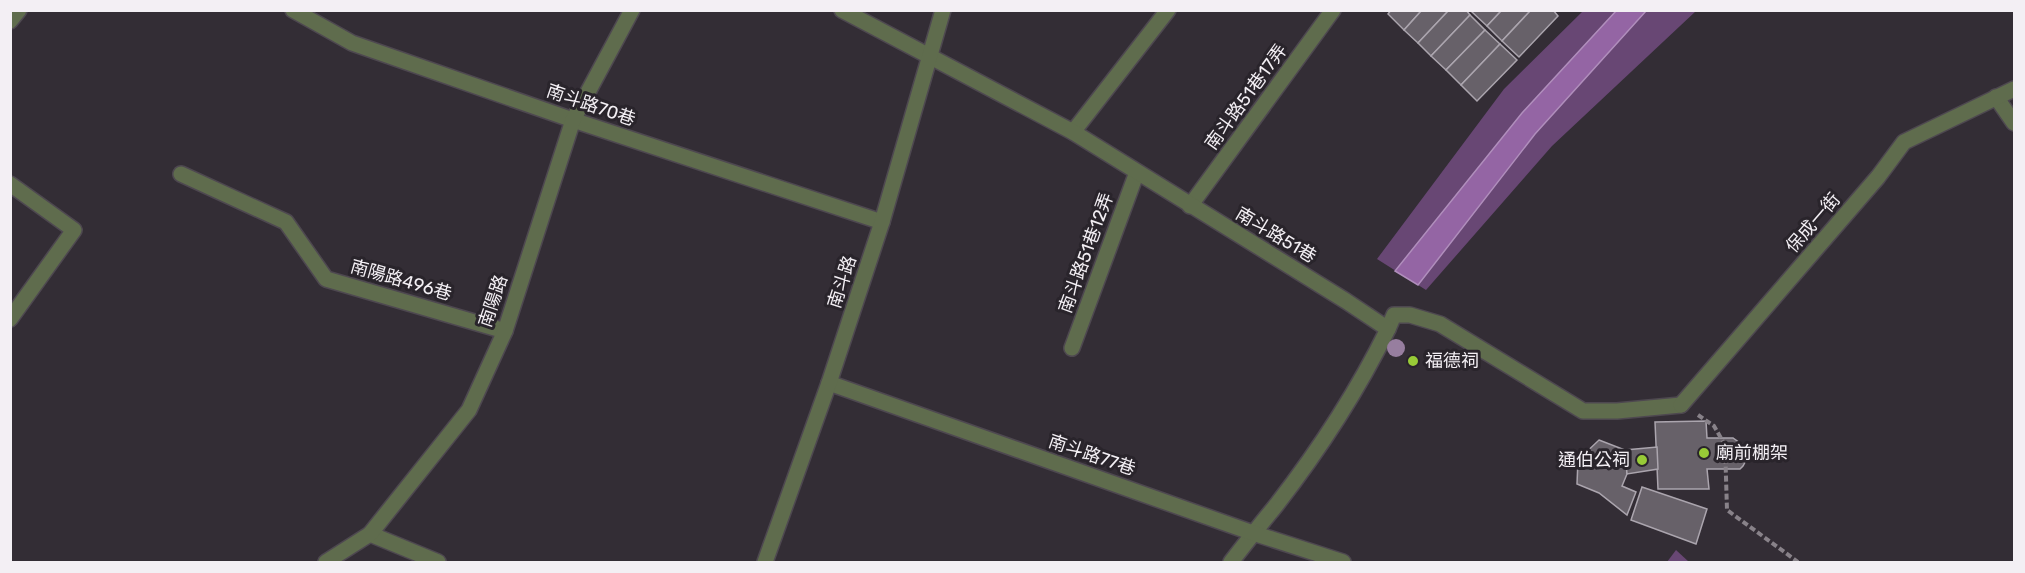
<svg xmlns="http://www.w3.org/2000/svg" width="2025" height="573" font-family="Rubik,'Noto Sans TC',sans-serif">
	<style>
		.green { fill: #684774 }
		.water { fill: #9465a4; stroke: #b08ebc; stroke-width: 1.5 }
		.building { fill: #676169; stroke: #aba5ae; stroke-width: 1.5 }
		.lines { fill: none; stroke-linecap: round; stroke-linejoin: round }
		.service-casing { stroke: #4e4850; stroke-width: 18 }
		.minor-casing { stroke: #4e4850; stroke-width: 18 }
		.tertiary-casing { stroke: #4e4850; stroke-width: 18 }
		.path { stroke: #888289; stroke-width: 4; stroke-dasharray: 6 3; stroke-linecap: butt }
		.service { stroke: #5f6c4d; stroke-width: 15 }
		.minor { stroke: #5f6c4d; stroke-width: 15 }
		.tertiary { stroke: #5f6c4d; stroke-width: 15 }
		.tree { fill: #977e9f }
		.poi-dot { fill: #98cb37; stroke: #29242b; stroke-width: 2 }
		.labels { text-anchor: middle; stroke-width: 6; stroke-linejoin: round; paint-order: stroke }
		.street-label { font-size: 18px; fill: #f3eff4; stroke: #29242b }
		.poi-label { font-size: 18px; fill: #f3eff4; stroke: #29242b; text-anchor: start }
	</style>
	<rect width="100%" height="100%" fill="#332d35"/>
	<g class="green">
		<path d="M1583,11H1696L1552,146L1426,290L1377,259L1504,89Z"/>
		<path d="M1676,550L1689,562H1667Z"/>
	</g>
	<path class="water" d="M1616,11H1646L1535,134L1418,285L1395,271L1522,113Z"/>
	<g class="building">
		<path d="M1391,10H1422L1404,30L1388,14Z"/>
		<path d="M1422,10H1449L1418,43L1404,30Z"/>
		<path d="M1449,10H1466L1470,15L1431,56L1418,43Z"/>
		<path d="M1474,10H1502L1487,26L1472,12Z"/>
		<path d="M1502,10H1531L1502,41L1487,26Z"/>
		<path d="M1531,10H1553L1558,16L1519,57L1502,41Z"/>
		<path d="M1470,15L1485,30L1446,70L1431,56Z"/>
		<path d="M1485,30L1500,44L1461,85L1446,70Z"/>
		<path d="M1500,44L1517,60L1477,101L1461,85Z"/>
		<path d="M1706,421L1707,438H1733L1751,451L1743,466L1740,469H1707L1709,489H1658L1655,422Z"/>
		<path d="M1599,440L1625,450L1627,474L1622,486L1636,492L1627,515L1599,493L1577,484L1578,460Z"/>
		<path d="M1657,447L1658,469L1627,474L1625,450Z"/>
		<path d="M1642,487L1707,509L1696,544L1631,520Z"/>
	</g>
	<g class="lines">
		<defs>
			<g id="service">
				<path d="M10,21L19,10"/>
				<path d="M1073,132L1168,10"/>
				<path d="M181,174L286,222L326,279L505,331"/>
				<path d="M10,184L74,230L10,319"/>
				<path d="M1190,206L1333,10"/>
				<path d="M1388,329L1394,315H1410L1440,324L1583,411H1617L1681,405"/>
				<path d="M1072,348L1137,172"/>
			</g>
			<g id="minor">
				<path d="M293,10L352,43L573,120L882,222"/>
				<path d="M842,10L1073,132L1346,301L1388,329C1357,392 1317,453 1274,508C1259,526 1245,544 1231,562"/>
				<path d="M1996,97L2014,123"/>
				<path d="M829,383L1253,533L1343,562"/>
				<path d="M1681,405L1878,177L1904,142L2014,89"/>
				<path d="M370,534L438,562"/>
				<path d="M326,562L370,534L469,410L505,331L573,120L632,10"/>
			</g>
			<path id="tertiary" d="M765,562L829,383L882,222L943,10"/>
		</defs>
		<use href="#service" class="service-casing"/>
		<use href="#minor" class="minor-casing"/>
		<use href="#tertiary" class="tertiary-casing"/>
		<path class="path" d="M1698,415L1714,426L1725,445L1727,510L1798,562"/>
		<use href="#service" class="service"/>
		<use href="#minor" class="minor"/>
		<use href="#tertiary" class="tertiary"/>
	</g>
	<circle class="tree" cx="1396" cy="348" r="9"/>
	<g class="poi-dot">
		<circle cx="1413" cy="361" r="6"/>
		<circle cx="1704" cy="453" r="6"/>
		<circle cx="1642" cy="460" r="6"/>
	</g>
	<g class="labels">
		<g class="street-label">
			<text transform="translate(1246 97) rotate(-54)" y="6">南斗路51巷17弄</text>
			<text transform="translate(591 105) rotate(19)" y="6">南斗路70巷</text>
			<text transform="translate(1813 223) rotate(-49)" y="6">保成一街</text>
			<text transform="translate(1276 235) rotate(31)" y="6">南斗路51巷</text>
			<text transform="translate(1086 253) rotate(-70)" y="6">南斗路51巷12弄</text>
			<text transform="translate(401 280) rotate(16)" y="6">南陽路496巷</text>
			<text transform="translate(842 282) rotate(-72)" y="6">南斗路</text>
			<text transform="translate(493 301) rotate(-71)" y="6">南陽路</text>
			<text transform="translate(1092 455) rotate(19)" y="6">南斗路77巷</text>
		</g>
		<g class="poi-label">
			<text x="1425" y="367">福德祠</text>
			<text x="1716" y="459">廟前棚架</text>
			<text x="1630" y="466" text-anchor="end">通伯公祠</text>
		</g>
	</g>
	<rect width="2025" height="573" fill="none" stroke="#f3eff4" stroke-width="24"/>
</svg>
